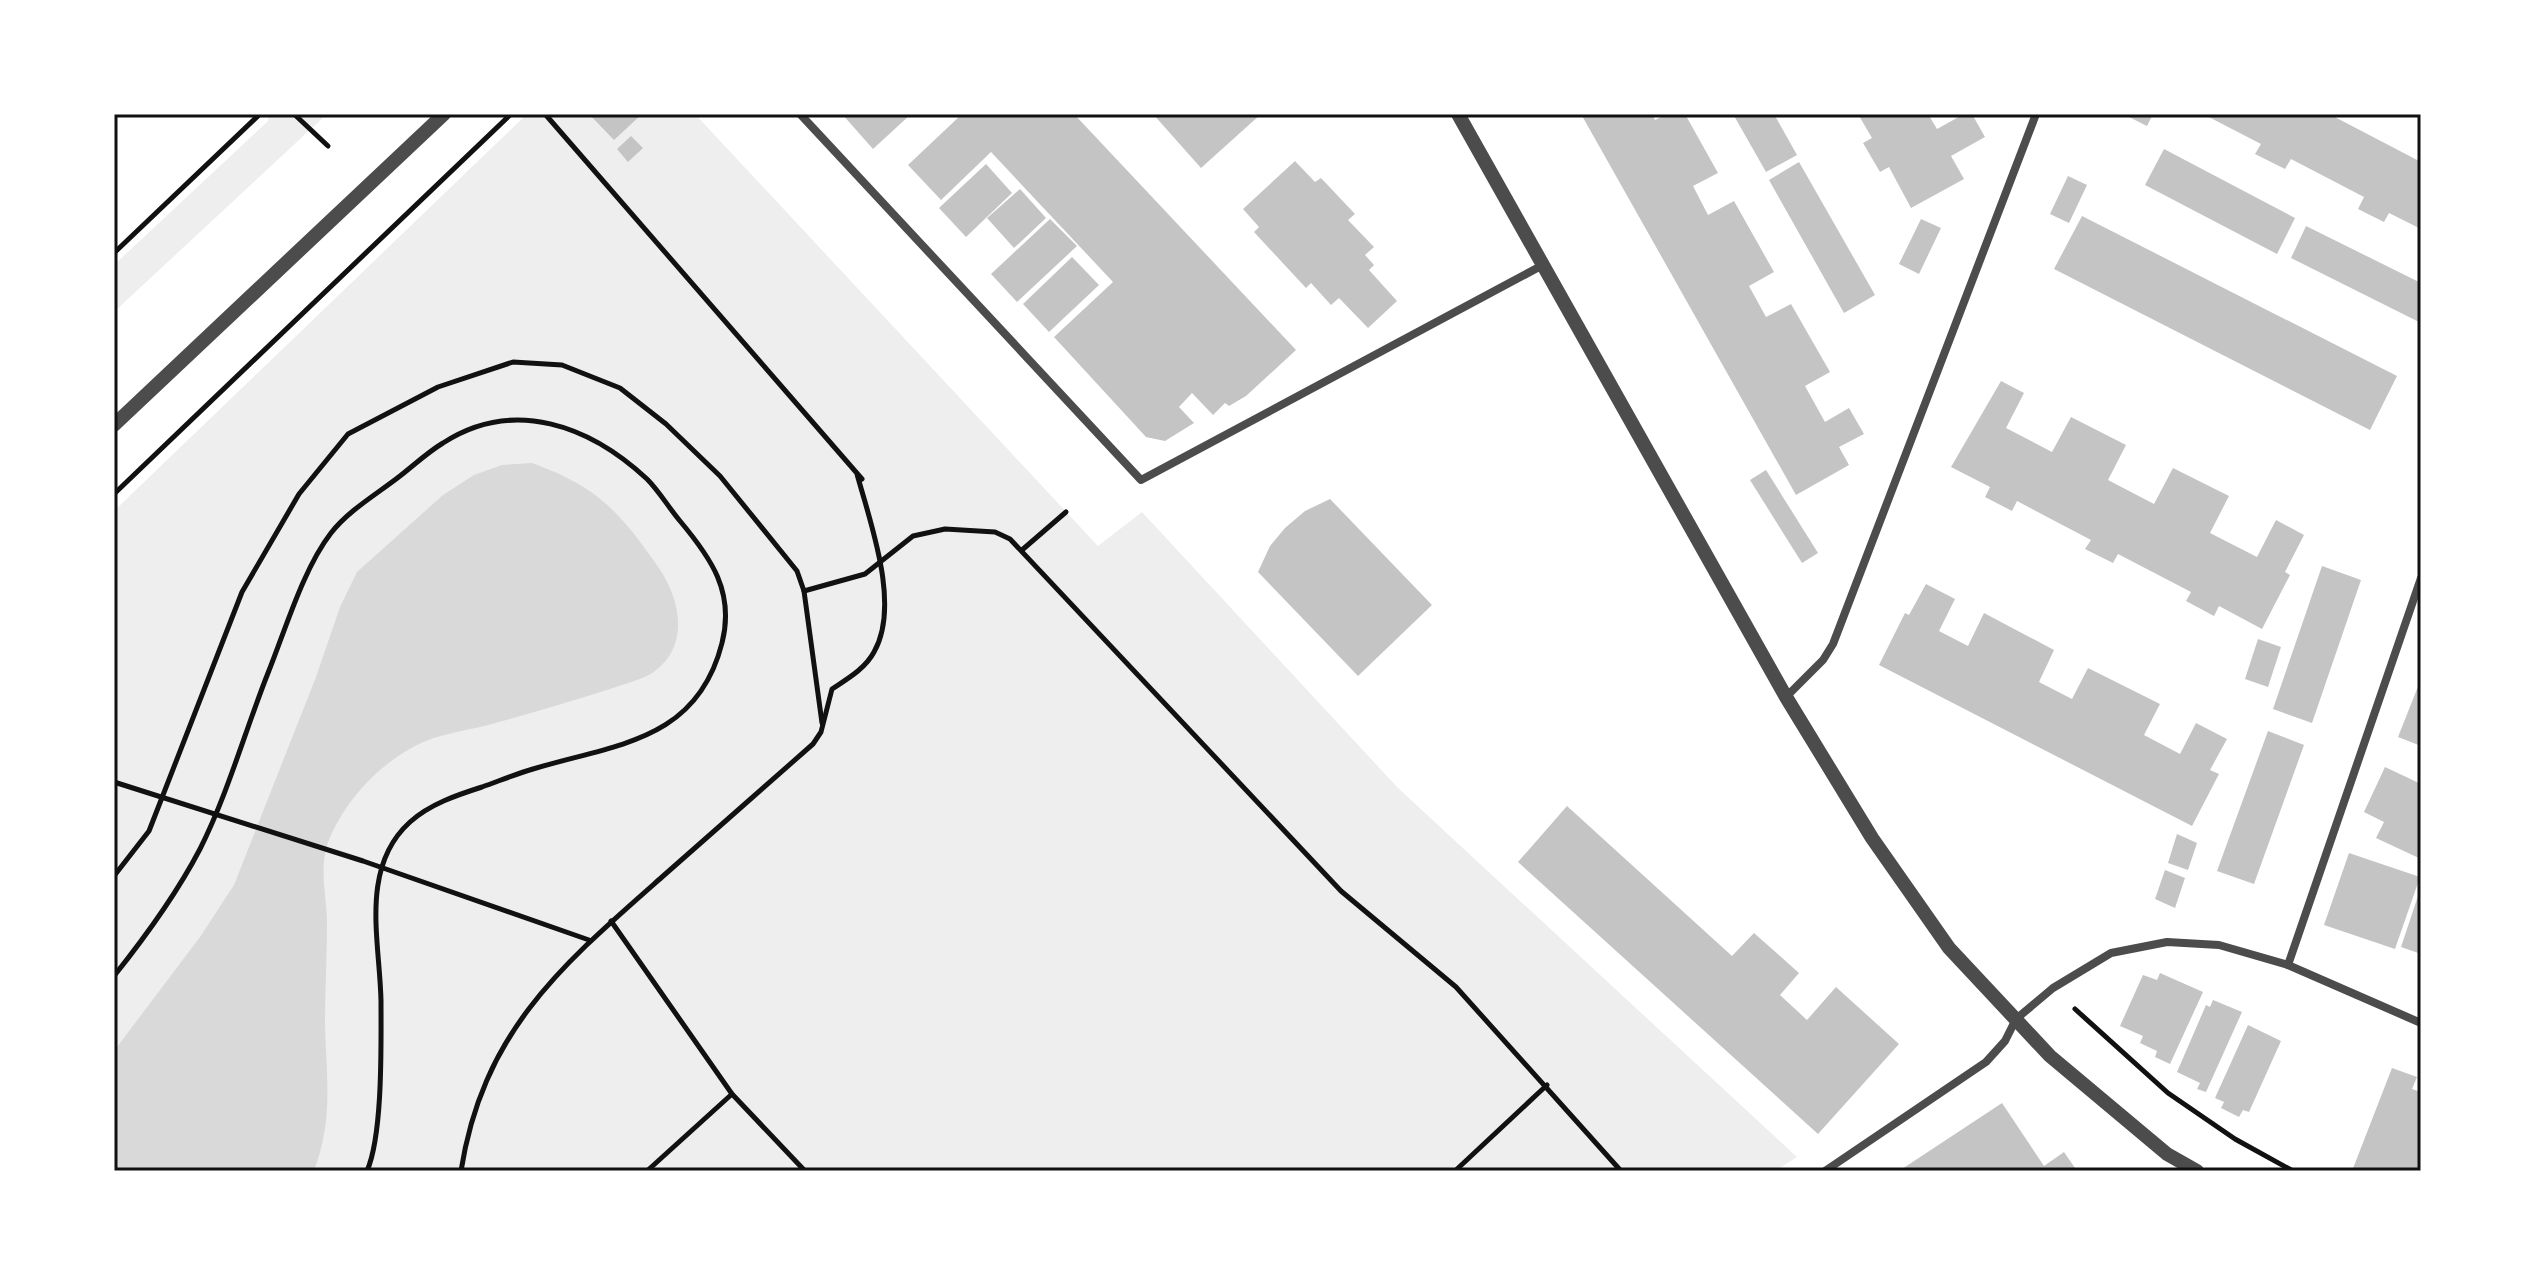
<svg xmlns="http://www.w3.org/2000/svg" width="2535" height="1285" font-family="Signika,sans-serif">
	<style>
		.green { fill: #eee }
		.water { fill: #d9d9d9 }
		.building { fill: #c4c4c4 }
		.lines { fill: none; stroke-linecap: round; stroke-linejoin: round }
		.path { stroke: #111; stroke-width: 5 }
		.minor { stroke: #4c4c4c; stroke-width: 8 }
		.tertiary { stroke: #4c4c4c; stroke-width: 14 }
		.neatline { fill: none; stroke: #111; stroke-width: 3 }
	</style>
	<rect width="100%" height="100%" fill="#fff"/>
	<g class="green">
		<path d="M269,114H327L114,312V265L268,121Z"/>
		<path d="M527,114H695L1098,546L1142,512L1398,788L1797,1157L1775,1171H114V511Z"/>
	</g>
	<path class="water" d="M532,463C598,487 619,511 659,568C680,599 690,645 655,671C643,680 623,684 610,689C569,702 529,714 488,725C465,731 438,734 417,745C380,764 349,796 331,835C317,866 327,893 327,924C327,957 325,989 325,1022C326,1077 334,1117 314,1171H114V1051L200,937L234,885L316,677L340,607L357,572L443,495L474,475L502,465Z"/>
	<g class="building">
		<path d="M589,114H642L614,140Z"/>
		<path d="M842,114H911L873,149Z"/>
		<path d="M962,114H1074L1296,350L1246,396L1229,406L1225,403L1213,415L1192,393L1179,407L1194,423L1165,441L1146,437L1054,337L1113,282L991,152L941,200L908,165Z"/>
		<path d="M1153,114H1261L1201,168Z"/>
		<path d="M1581,114H1652L1655,120L1667,114H1685L1718,173L1693,186L1708,215L1734,201L1774,272L1749,286L1766,317L1791,304L1830,372L1805,386L1825,422L1849,408L1864,434L1839,447L1849,465L1796,495Z"/>
		<path d="M1733,114H1774L1797,155L1766,172Z"/>
		<path d="M1858,114H1928L1937,129L1964,114H1972L1985,137L1951,156L1964,179L1911,208L1889,167L1880,172L1863,143L1872,138Z"/>
		<path d="M2123,114H2153L2147,126Z"/>
		<path d="M2203,114H2329L2421,162V229L2389,213L2384,222L2358,209L2364,197L2291,159L2285,169L2255,154L2261,144Z"/>
		<path d="M631,136L643,148L628,162L617,149Z"/>
		<path d="M2164,149L2295,218L2277,254L2145,185Z"/>
		<path d="M1295,161L1315,182L1321,178L1355,214L1348,220L1374,247L1365,255L1374,265L1369,270L1397,301L1368,328L1339,298L1331,305L1311,283L1306,288L1254,232L1259,227L1243,209Z"/>
		<path d="M1799,162L1875,295L1844,313L1769,180Z"/>
		<path d="M986,164L1012,193L966,237L939,208Z"/>
		<path d="M2068,176L2087,185L2069,223L2050,214Z"/>
		<path d="M1020,189L1046,218L1014,248L987,218Z"/>
		<path d="M2082,216L2397,376L2370,430L2054,269Z"/>
		<path d="M1050,219L1077,246L1017,302L991,274Z"/>
		<path d="M1921,219L1941,228L1919,274L1899,264Z"/>
		<path d="M2306,226L2421,283V323L2291,258Z"/>
		<path d="M1072,257L1099,285L1049,332L1023,304Z"/>
		<path d="M2001,381L2024,393L2006,428L2052,452L2071,417L2126,445L2108,480L2154,504L2173,468L2229,496L2210,533L2257,557L2276,520L2304,535L2285,572L2290,575L2262,629L2219,606L2214,616L2186,601L2191,592L2118,554L2113,563L2085,549L2091,540L2017,501L2012,511L1985,497L1990,487L1951,467Z"/>
		<path d="M1766,470L1818,553L1802,563L1750,480Z"/>
		<path d="M1330,499L1432,605L1358,676L1258,572L1270,546L1285,528L1305,511Z"/>
		<path d="M2322,566L2361,580L2312,723L2273,709Z"/>
		<path d="M1926,584L1955,599L1939,631L1968,646L1984,613L2054,650L2039,682L2072,699L2088,668L2160,704L2144,735L2180,754L2196,723L2227,739L2210,770L2219,774L2192,826L1879,665L1905,613L1909,615Z"/>
		<path d="M2258,639L2281,647L2268,687L2245,679Z"/>
		<path d="M2421,679V746L2398,737Z"/>
		<path d="M2268,731L2304,745L2254,884L2217,871Z"/>
		<path d="M2385,767L2421,784V859L2376,838L2384,822L2364,812Z"/>
		<path d="M1567,806L1732,956L1754,933L1799,973L1780,995L1807,1020L1836,987L1899,1044L1818,1134L1518,862Z"/>
		<path d="M2177,834L2197,843L2188,870L2168,863Z"/>
		<path d="M2349,853L2420,877L2395,949L2324,925Z"/>
		<path d="M2165,870L2185,878L2175,908L2155,899Z"/>
		<path d="M2420,890H2421V954L2401,947Z"/>
		<path d="M2160,973L2203,992L2170,1064L2155,1057L2157,1051L2140,1043L2143,1036L2120,1026L2143,975L2157,980Z"/>
		<path d="M2213,1000L2242,1012L2206,1092L2197,1089L2200,1083L2177,1072L2206,1005L2210,1007Z"/>
		<path d="M2248,1025L2281,1041L2249,1112L2243,1110L2239,1117L2221,1108L2224,1102L2215,1098Z"/>
		<path d="M2392,1068L2417,1077L2412,1089L2421,1092V1171H2352Z"/>
		<path d="M2002,1103L2044,1166L2064,1152L2077,1171H1899Z"/>
	</g>
	<g class="lines">
		<g class="path">
			<path d="M294,114L328,146"/>
			<path d="M114,253L260,114"/>
			<path d="M114,494L511,114"/>
			<path d="M1022,550L1066,512"/>
			<path d="M804,591L865,574L913,536L945,529L995,532L1010,539L1341,891L1456,987L1621,1171"/>
			<path d="M114,782L363,861L589,940"/>
			<path d="M114,876L149,831L242,592L299,494L348,434L438,387L513,362L562,365L620,388L666,424L720,476L797,571L804,591L822,723"/>
			<path d="M611,921L732,1094L805,1171"/>
			<path d="M114,976C146,936 176,895 200,849C228,793 245,731 268,673C285,631 303,569 331,533C349,510 377,494 400,476C414,465 428,452 443,443C514,397 590,426 647,479C659,491 669,508 680,521C711,558 735,592 722,643C697,742 615,744 533,769C516,774 499,781 482,787C457,795 430,804 410,822C359,868 380,942 381,1001C381,1044 383,1134 367,1171"/>
			<path d="M2075,1009L2168,1093L2235,1139L2293,1171"/>
			<path d="M461,1171C483,1031 562,965 662,877C712,833 763,788 813,744L821,732L832,689C847,679 865,669 874,652C901,605 870,522 857,474L862,479L545,114"/>
			<path d="M647,1171L732,1094"/>
			<path d="M1455,1171L1547,1085"/>
		</g>
		<g class="minor">
			<path d="M800,114L1141,480L1541,266"/>
			<path d="M1786,697L1823,660L1833,644L2036,114"/>
			<path d="M2288,965L2421,578"/>
			<path d="M1825,1171L1986,1062L2005,1041L2016,1019L2053,988L2111,953L2167,942L2219,945L2288,965L2421,1023"/>
		</g>
		<g class="tertiary">
			<path d="M1458,114L1786,697L1872,838L1949,948L2050,1056L2167,1154L2197,1171"/>
			<path d="M114,425L444,114"/>
		</g>
	</g>
	<rect width="2535" height="1285" fill="none" stroke="#ffffff" stroke-width="232"/>
	<rect x="116" y="116" width="2303" height="1053" class="neatline"/>
</svg>
